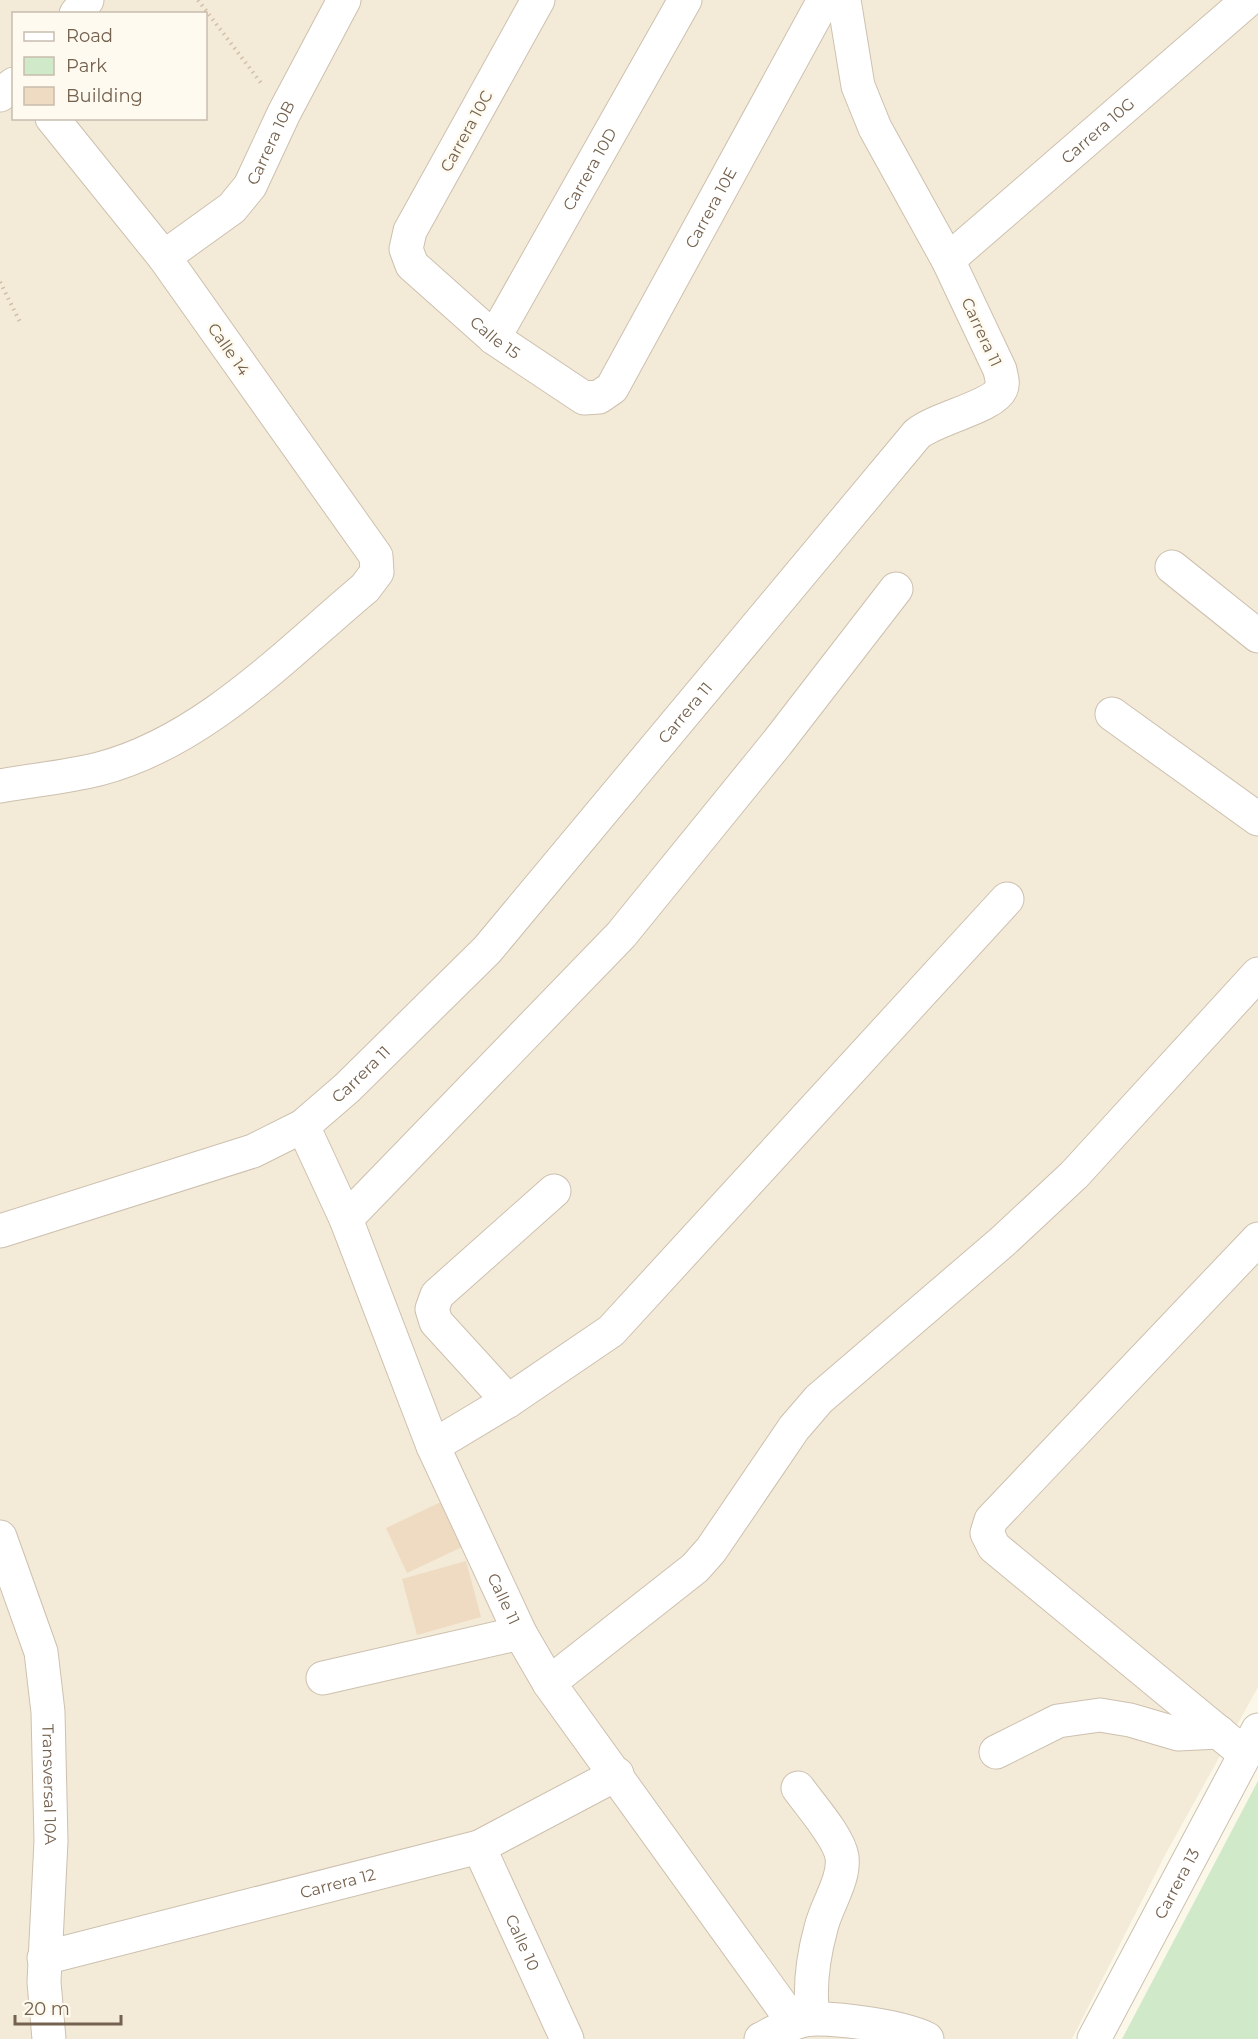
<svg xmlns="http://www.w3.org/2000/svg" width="1258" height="2039" font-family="Montserrat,sans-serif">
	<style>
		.residential { fill: #f3ead8; fill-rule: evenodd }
		.green { fill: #d0e9c8 }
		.building { fill: #efdbc2 }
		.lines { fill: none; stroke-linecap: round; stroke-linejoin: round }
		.minor-casing { stroke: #cdc0af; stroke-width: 35 }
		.path { stroke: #d4bea5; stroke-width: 4; stroke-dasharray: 1.5 4.5; stroke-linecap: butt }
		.minor { stroke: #fff; stroke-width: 33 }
		.labels { text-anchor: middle; stroke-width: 5; stroke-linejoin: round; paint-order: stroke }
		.street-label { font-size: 16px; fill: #74614e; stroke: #fefaef }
	</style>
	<rect width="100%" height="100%" fill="#fbf7e9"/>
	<path class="residential" d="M0,0H1258V1687L1165,1855L1072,2039H0ZM14,14H206V118H14Z"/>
	<path class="green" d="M1258,1781V2039H1122Z"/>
	<g class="building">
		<path d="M441,1502L462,1547L407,1573L386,1528Z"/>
		<path d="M466,1561L481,1617L417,1635L402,1579Z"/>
	</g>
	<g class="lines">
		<defs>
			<g id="minor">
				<path id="s1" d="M538,0L410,231L406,249L412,265L494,338L584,398L599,397L612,388L824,0"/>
				<path d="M76,14L87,0"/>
				<path d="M0,95L14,84"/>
				<path id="s2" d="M164,257L232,208L250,186L284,113L344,0"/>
				<path id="s3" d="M948,260L1248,0"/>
				<path id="s4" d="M494,338L685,0"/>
				<path d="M1172,567L1258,636"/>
				<path d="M1112,714L1258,819"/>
				<path d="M0,786C33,780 67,777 99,769C203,742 285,655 365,588L377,572L376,556L164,257L52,118"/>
				<path id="s5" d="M303,1126L346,1219L433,1446L520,1633L549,1683L794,2023"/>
				<path d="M346,1219L621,935L777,743L896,589"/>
				<path id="s6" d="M0,1231L253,1151L303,1126L347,1088L487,950L917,434C936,418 993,407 1001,389C1004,383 1001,377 1000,370L948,260L875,128L858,86L844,0"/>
				<path d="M508,1401L436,1322L432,1309L437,1295L554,1191"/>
				<path d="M433,1446L508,1401L611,1331L1007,899"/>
				<path id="s7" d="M0,1537L41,1652L48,1712L51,1841L44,1982L49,2039"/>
				<path d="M323,1678L520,1633"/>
				<path d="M549,1683L695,1568L711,1550L794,1428L819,1399L1002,1242L1074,1175L1258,974"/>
				<path d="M996,1752L1058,1721L1100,1715L1130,1720L1178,1734L1219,1732"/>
				<path d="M1245,1754L994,1547L987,1533L991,1520L1258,1239"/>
				<path d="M798,1788C810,1805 839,1837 842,1857C845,1880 826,1906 821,1928C813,1957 809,1989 813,2019"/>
				<path id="s8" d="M479,1847L567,2039"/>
				<path id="s9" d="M44,1958L479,1847L617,1774"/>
				<path d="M761,2039C777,2031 794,2020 813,2019C840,2018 904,2027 927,2039"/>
				<path id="s10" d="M1094,2039L1258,1730"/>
			</g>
		</defs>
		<use href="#minor" class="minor-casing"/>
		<g class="path">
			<path d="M198,0L261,83"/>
			<path d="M0,282L20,322"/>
		</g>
		<use href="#minor" class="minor"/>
	</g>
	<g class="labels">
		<g class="street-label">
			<text dy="6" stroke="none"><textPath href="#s3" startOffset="198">Carrera 10G</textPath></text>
			<text transform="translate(466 131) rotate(-61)" y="6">Carrera 10C</text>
			<text dy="6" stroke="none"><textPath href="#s2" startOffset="160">Carrera 10B</textPath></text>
			<text dy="6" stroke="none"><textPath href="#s4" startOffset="194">Carrera 10D</textPath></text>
			<text dy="6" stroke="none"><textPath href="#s1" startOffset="754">Carrera 10E</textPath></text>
			<text transform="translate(982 332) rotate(65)" y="6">Carrera 11</text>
			<text dy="6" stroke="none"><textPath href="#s1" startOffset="410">Calle 15</textPath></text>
			<text transform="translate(229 349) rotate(55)" y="6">Calle 14</text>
			<text dy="6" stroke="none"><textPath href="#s6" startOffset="885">Carrera 11</textPath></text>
			<text dy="6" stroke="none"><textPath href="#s6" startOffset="399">Carrera 11</textPath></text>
			<text dy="6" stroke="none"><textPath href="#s5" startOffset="514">Calle 11</textPath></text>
			<text dy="6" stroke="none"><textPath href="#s7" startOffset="255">Transversal 10A</textPath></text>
			<text dy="6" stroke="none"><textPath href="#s9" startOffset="303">Carrera 12</textPath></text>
			<text dy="6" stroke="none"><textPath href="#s10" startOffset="176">Carrera 13</textPath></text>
			<text dy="6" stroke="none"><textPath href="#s8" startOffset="105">Calle 10</textPath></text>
		</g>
	</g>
	<rect x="12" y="12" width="195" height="108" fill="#fefaef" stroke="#c7bdaf" stroke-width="1.5"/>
	<rect x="24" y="32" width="30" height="9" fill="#ffffff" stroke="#c7bdaf" stroke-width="1.5"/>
	<text x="66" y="42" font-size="18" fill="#74614e">Road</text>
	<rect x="24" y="57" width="30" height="18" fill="#d0e9c8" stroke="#c7bdaf" stroke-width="1.5"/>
	<text x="66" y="72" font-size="18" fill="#74614e">Park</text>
	<rect x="24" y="87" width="30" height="18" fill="#efdbc2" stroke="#c7bdaf" stroke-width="1.5"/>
	<text x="66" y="102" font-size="18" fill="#74614e">Building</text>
	<path d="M15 2015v9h106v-9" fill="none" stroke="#74614e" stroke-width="3"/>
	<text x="24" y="2015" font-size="18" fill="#74614e" stroke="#fefaef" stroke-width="4.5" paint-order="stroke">20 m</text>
</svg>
